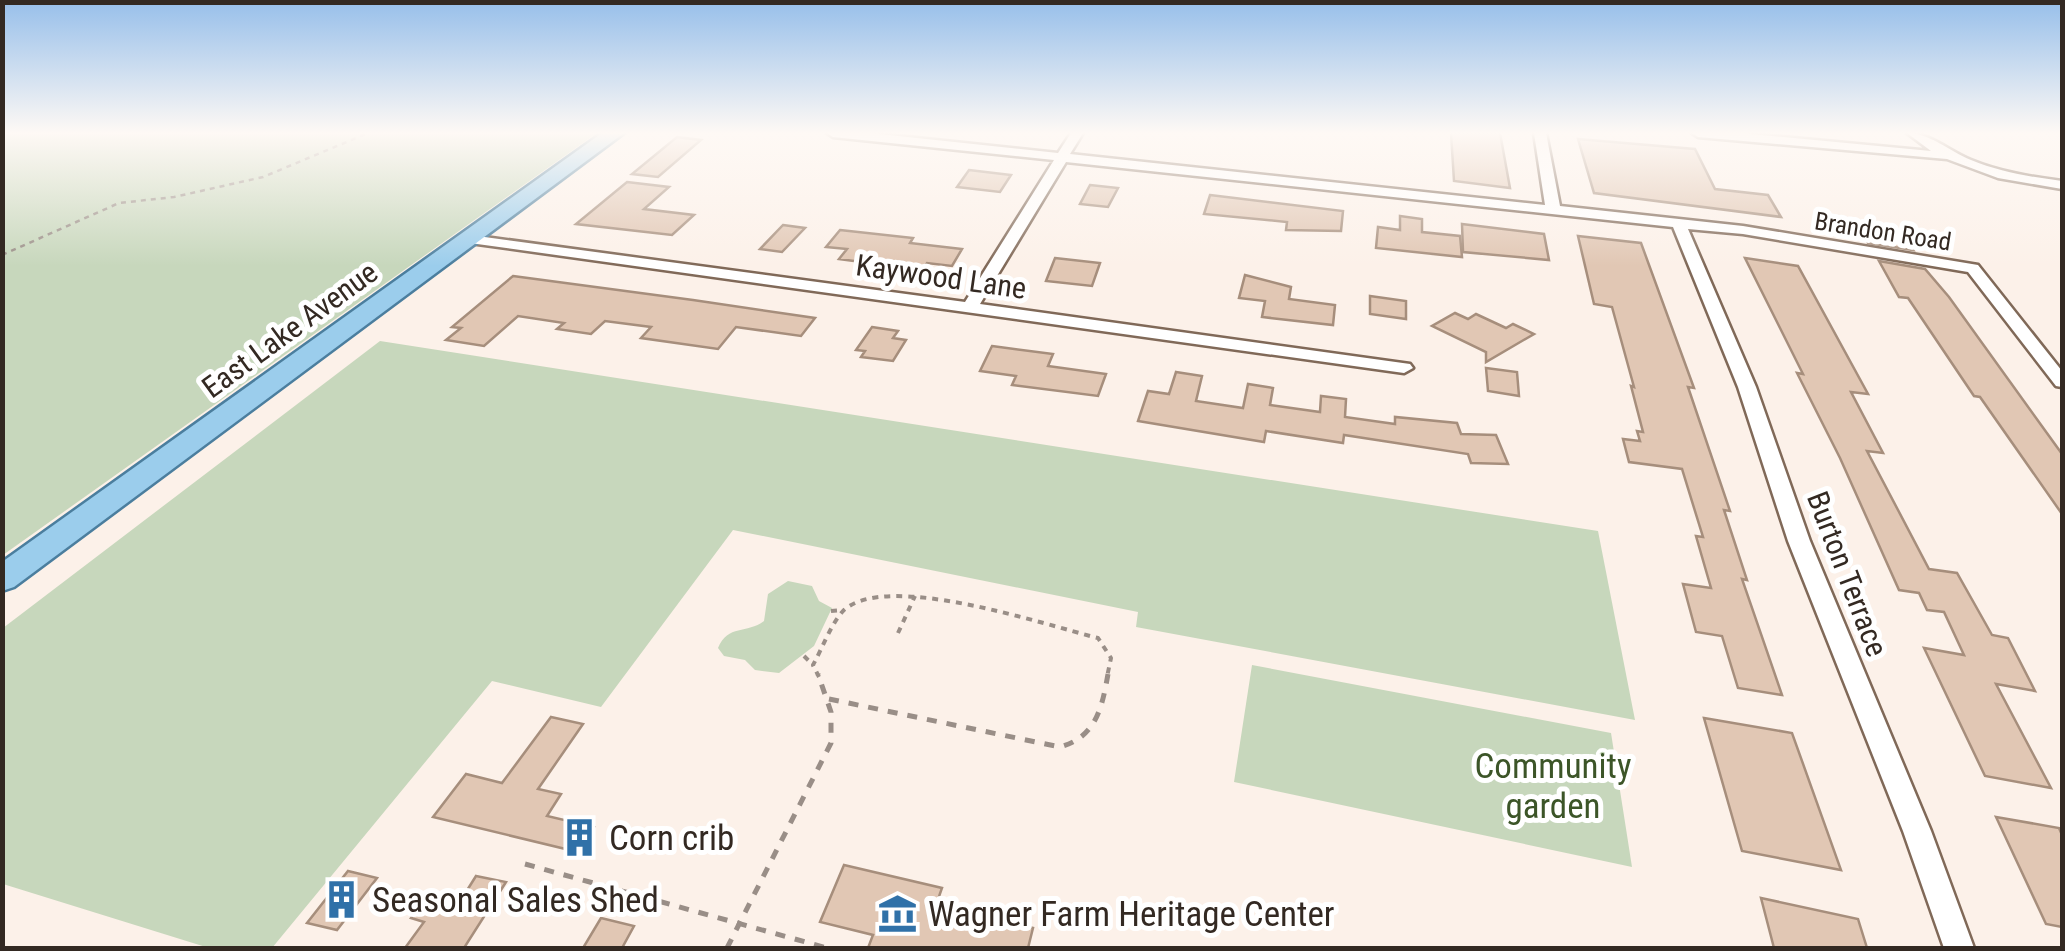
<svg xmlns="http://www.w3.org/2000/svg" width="2065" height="951" font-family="'Roboto Condensed',sans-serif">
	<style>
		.green { fill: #c7d7bc }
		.building { fill: #e1c7b4; stroke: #a68e7c; stroke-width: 2.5 }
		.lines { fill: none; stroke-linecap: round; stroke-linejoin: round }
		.street-casing { stroke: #806958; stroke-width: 5 }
		.primary-casing { stroke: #4b7e9e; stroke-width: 5 }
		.path-far2 { stroke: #998e87; stroke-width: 2.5; stroke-dasharray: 5 5; stroke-linecap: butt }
		.path-far1 { stroke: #998e87; stroke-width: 4; stroke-dasharray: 6 6; stroke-linecap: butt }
		.path { stroke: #998e87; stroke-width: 5; stroke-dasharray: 10 10; stroke-linecap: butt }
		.street { fill: #fff; fill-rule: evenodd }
		.primary { fill: #9bcdec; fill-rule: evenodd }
		.labels { text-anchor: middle; stroke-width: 10; stroke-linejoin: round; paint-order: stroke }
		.far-street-label { font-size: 25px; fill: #332922; stroke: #fff }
		.street-label { font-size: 30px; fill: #332922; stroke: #fff }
		.near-park-label { font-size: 35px; fill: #3c5528; stroke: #fff }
		.near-poi-label { font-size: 35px; fill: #332922; stroke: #fff; text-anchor: start }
	</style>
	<rect width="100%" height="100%" fill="#fcf1e9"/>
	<g class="green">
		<path d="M3,133H597L3,555Z"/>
		<path d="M380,341L1598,531L1635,720L1136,627L1138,612L733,530L601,707L492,681L272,948H209L3,884V628Z"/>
		<path d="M788,581L812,586L819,601L832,608L814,646L779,673L755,670L745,660L724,656L718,648C728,624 747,634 764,621L768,594Z"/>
		<path d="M1252,665L1611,733L1632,867L1234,782Z"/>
	</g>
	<g class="building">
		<path d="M1451,133H1500L1510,188L1454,181Z"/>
		<path d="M677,137L701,140L658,177L632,174Z"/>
		<path d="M1578,139L1695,149L1715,189L1768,195L1781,217L1594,193Z"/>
		<path d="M969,170L1011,175L1000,192L957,187Z"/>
		<path d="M627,182L669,187L644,209L694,215L672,235L576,224Z"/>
		<path d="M1090,185L1118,188L1108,207L1080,204Z"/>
		<path d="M1210,195L1343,211L1341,231L1286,230L1287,222L1204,214Z"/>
		<path d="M1400,216L1422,219V232L1460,236L1462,257L1376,248L1378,227L1400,230Z"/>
		<path d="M1462,224L1544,234L1549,260L1463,252Z"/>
		<path d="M783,225L805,228L782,252L760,249Z"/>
		<path d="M840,230L913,238L910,243L962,249L952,266L927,263L922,270L839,259L847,249L826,247Z"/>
		<path d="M1861,231L1903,236L1913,250L1868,243Z"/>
		<path d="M1578,236L1641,243L1694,388L1688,387L1730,511L1724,510L1747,580L1742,579L1782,695L1738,688L1722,636L1696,632L1683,584L1711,588L1696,536L1703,537L1682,469L1629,462L1623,439L1640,441L1637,431L1643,432L1631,386L1634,387L1612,307L1594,304Z"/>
		<path d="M1055,258L1100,263L1092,286L1046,281Z"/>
		<path d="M1745,258L1798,266L1868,394L1851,392L1883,453L1867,451L1929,569L1957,573L1992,635L2008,638L2035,691L1996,684L2051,788L1985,776L1924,648L1964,655L1944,612L1927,610L1919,593L1899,590L1840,458L1797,373L1803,374Z"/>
		<path d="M1879,261L1925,269L1949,297L2062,454V514L1980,397L1974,396L1908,298L1899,297Z"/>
		<path d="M1245,275L1291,287L1289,299L1335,305L1333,325L1262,317L1265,301L1239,298Z"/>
		<path d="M513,276L693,300L815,318L801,336L736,327L718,349L641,338L651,327L605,321L591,334L557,329L564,323L518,316L484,346L446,340L461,328L452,327Z"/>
		<path d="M1370,296L1406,301V319L1370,314Z"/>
		<path d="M1455,313L1468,319L1476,314L1506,328L1513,324L1534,334L1486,362V352L1432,326Z"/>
		<path d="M872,327L898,331L893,338L906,340L893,361L861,357L865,351L856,350Z"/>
		<path d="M992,346L1053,354L1048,366L1106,374L1098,396L1012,385L1016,376L980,371Z"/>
		<path d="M1486,368L1517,372L1519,396L1488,391Z"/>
		<path d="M1176,372L1202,376L1196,401L1243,408L1248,384L1273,388L1270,405L1320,412L1321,396L1346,399L1345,417L1395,424V417L1457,423L1461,434L1496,435L1508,464L1471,463L1468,454L1344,435L1343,443L1266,431L1264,442L1138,421L1148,391L1169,394Z"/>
		<path d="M551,717L583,724L538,789L561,794L547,816L594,827L578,852L433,817L466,774L502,783Z"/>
		<path d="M1704,718L1792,733L1841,870L1742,851Z"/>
		<path d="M1996,817L2059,828L2062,835V927L2046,924Z"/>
		<path d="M844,865L942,888L936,905L1033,928L1028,948H868L873,935L820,922Z"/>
		<path d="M348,871L377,878L337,930L307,923Z"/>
		<path d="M476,876L506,882L464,948H405L424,922L411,918L425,899L456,908Z"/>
		<path d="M1761,898L1858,919L1867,948H1774Z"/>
		<path d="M601,918L634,926L622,948H583Z"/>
	</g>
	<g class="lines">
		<defs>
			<g id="street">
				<path d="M827,133H870L1058,153L1071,133H1083L1070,154L1545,205L1534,133H1546L1560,206L1743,226L1978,265L2062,371V387L2056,386L1968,272L1743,234L1688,229L1756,387L1810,541L1931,831L1974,948H1944L1903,831L1788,541L1738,387L1673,227L1066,162L980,304L1410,364L1413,368L1404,373L470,243L463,239L470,235L965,302L1054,160L833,137Z"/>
				<path d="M1692,133H1740L1931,151L1907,133C1930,133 1949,151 1971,160C2000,172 2031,177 2062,181V189L1998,178L1947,159L1698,137Z"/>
			</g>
			<path id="primary" d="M602,133H624L14,587L2,591V562Z"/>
		</defs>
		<use href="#street" class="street-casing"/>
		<use href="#primary" class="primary-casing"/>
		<path class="path-far2" d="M2,255L119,203L174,197L263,177L368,133"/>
		<g class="path-far1">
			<path d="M831,611L844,610"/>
			<path d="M898,633L915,596"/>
			<path d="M804,656L813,665"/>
			<path d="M819,677L813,665C822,649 831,624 843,611C885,570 1045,625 1098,638L1111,658L1107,677"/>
		</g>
		<g class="path">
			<path d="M829,699L1060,747C1096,737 1102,708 1108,674"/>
			<path d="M525,864L827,948"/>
			<path d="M727,948L831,743V712L818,674"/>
		</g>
		<use href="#street" class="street"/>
		<use href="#primary" class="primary"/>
	</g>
	<linearGradient id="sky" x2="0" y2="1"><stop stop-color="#97bfea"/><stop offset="0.5" stop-color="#fef9f5"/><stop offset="1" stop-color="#fef9f5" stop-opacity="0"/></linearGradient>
	<rect width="2065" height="266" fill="url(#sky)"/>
	<defs>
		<symbol id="building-bare" viewBox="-9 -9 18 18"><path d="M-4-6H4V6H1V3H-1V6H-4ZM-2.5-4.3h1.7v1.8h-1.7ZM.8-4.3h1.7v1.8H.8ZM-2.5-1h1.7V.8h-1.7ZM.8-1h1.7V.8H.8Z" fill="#3071a8" stroke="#fff" stroke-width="2.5" paint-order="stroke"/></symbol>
		<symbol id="museum-bare" viewBox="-9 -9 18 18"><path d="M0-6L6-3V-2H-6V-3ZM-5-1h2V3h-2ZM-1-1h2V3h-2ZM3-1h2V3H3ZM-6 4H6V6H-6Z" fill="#3071a8" stroke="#fff" stroke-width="2.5" paint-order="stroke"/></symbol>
	</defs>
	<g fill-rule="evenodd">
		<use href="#building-bare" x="552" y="810" width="55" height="55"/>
		<use href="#building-bare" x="314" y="872" width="55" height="55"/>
		<use href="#museum-bare" x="870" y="886" width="55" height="55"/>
	</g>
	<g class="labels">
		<g class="far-street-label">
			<text transform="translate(1883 231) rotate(9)" y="9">Brandon Road</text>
		</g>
		<g class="street-label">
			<text transform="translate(941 277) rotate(8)" y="10">Kaywood Lane</text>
			<text transform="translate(290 330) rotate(-36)" y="10">East Lake Avenue</text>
			<text transform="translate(1847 574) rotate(69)" y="10">Burton Terrace</text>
		</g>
		<g class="near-park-label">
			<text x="1553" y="778">Community<tspan x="1553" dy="40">garden</tspan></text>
		</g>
		<g class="near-poi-label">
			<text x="609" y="850">Corn crib</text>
			<text x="372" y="912">Seasonal Sales Shed</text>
			<text x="928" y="926">Wagner Farm Heritage Center</text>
		</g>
	</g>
	<rect width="2065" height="951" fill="none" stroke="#332922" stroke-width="10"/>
</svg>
